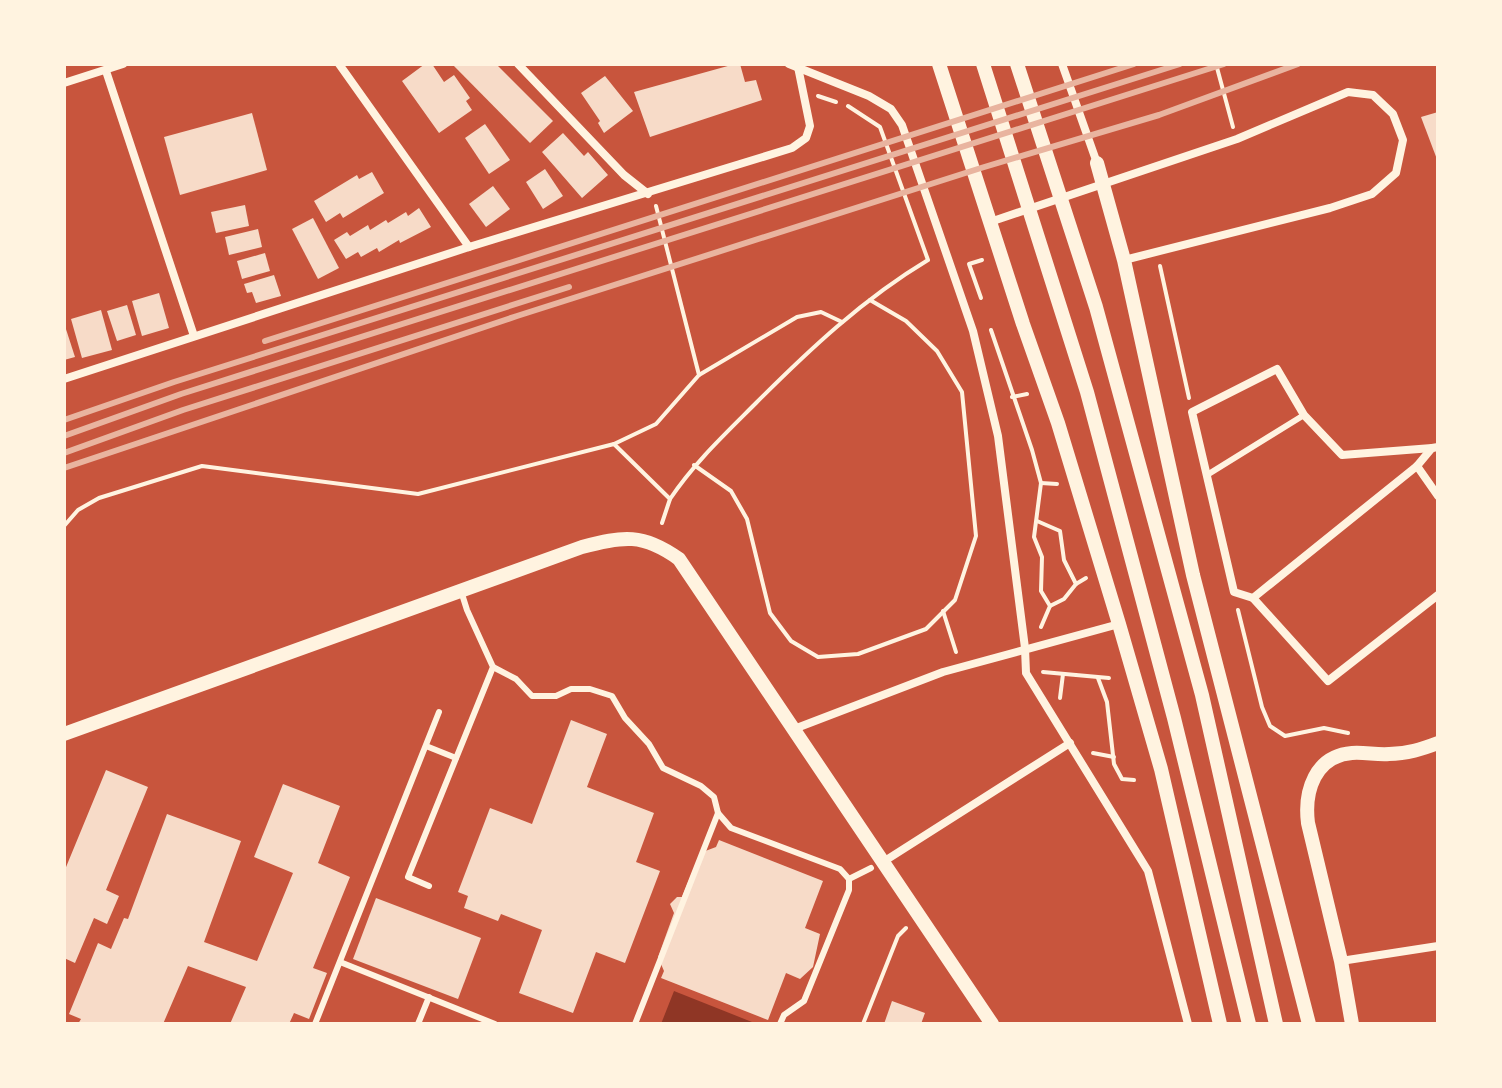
<svg xmlns="http://www.w3.org/2000/svg" width="1502" height="1088" font-family="Manrope,sans-serif">
	<style>
		.water { fill: #8f3625 }
		.building { fill: #f7dbc8 }
		.lines { fill: none; stroke-linecap: round; stroke-linejoin: round }
		.path { stroke: #fff3e0; stroke-width: 4 }
		.service { stroke: #fff3e0; stroke-width: 6 }
		.minor { stroke: #fff3e0; stroke-width: 8 }
		.tertiary { stroke: #fff3e0; stroke-width: 14 }
		.rail { stroke: #e9b49f; stroke-width: 6 }
	</style>
	<rect width="100%" height="100%" fill="#c8553d"/>
	<path class="water" d="M674,991L757,1024H661Z"/>
	<g class="building">
		<path d="M425,64H432L444,82L454,75L470,98L466,101L472,110L439,133L402,81Z"/>
		<path d="M452,64H496L553,121L530,143Z"/>
		<path d="M735,64H740L745,82L756,80L762,100L650,137L634,92Z"/>
		<path d="M605,76L633,111L604,133L598,123L600,121L581,93Z"/>
		<path d="M1438,112V162L1421,117Z"/>
		<path d="M252,113L267,170L180,195L164,137Z"/>
		<path d="M485,124L510,160L489,174L465,138Z"/>
		<path d="M563,133L584,156L588,152L608,175L582,198L542,152Z"/>
		<path d="M545,169L563,196L543,209L526,182Z"/>
		<path d="M372,172L384,193L343,218L340,213L326,222L314,201L357,175L359,179Z"/>
		<path d="M493,186L510,209L486,227L469,204Z"/>
		<path d="M245,205L249,226L216,233L211,212Z"/>
		<path d="M419,208L431,227L400,243L399,240L379,252L377,248L361,257L358,252L346,259L334,240L347,232L350,236L368,225L370,230L386,220L388,223L406,212L408,216Z"/>
		<path d="M313,218L339,268L318,279L292,229Z"/>
		<path d="M258,229L262,247L229,255L225,237Z"/>
		<path d="M265,253L270,271L242,279L237,261Z"/>
		<path d="M274,275L281,296L256,303L252,292L247,293L244,284Z"/>
		<path d="M159,293L169,328L142,336L132,301Z"/>
		<path d="M127,305L136,335L117,341L107,311Z"/>
		<path d="M101,310L112,350L82,358L71,319Z"/>
		<path d="M64,323L75,357L64,360Z"/>
		<path d="M571,720L607,734L587,787L654,813L636,862L660,871L625,963L596,952L573,1013L519,993L542,930L501,914L498,921L464,908L468,896L458,892L490,808L532,824Z"/>
		<path d="M106,770L148,787L106,890L119,896L107,924L94,918L75,963L64,958V872Z"/>
		<path d="M283,784L340,806L318,863L350,877L313,968L327,973L309,1019L294,1013L289,1024H230L246,987L188,966L163,1024H78L81,1019L69,1014L98,943L111,949L124,918L128,919L167,814L241,841L204,942L257,961L293,873L254,857Z"/>
		<path d="M719,840L823,881L805,928L820,934L813,967L800,979L786,973L768,1020L661,978L664,971L658,957L674,913L670,904L677,897H682L700,853L716,847Z"/>
		<path d="M376,898L481,938L458,999L353,959Z"/>
		<path d="M892,1001L925,1013L921,1024H884Z"/>
	</g>
	<g class="lines">
		<g class="path">
			<path d="M1216,64L1233,127"/>
			<path d="M818,96L836,102"/>
			<path d="M1160,266L1189,398"/>
			<path d="M981,298L969,264L982,260"/>
			<path d="M991,330L1032,450L1041,483L1034,537L1042,557L1041,591L1050,606L1041,627"/>
			<path d="M699,375L797,317L821,312L842,322"/>
			<path d="M1012,397L1027,394"/>
			<path d="M614,444L656,424L699,375L656,206"/>
			<path d="M694,465L731,491L747,519L770,613L791,641L818,657L858,654L926,629L955,600L976,536L962,392L937,351L906,321L870,300"/>
			<path d="M1041,483L1057,484"/>
			<path d="M670,499C694,463 725,434 756,403C809,350 863,299 928,260L880,127L848,106"/>
			<path d="M1037,521L1060,531L1064,560L1076,584L1086,578"/>
			<path d="M64,526L78,510L99,498L202,466L418,494L614,444L670,499L662,523"/>
			<path d="M1050,606L1064,599L1076,584"/>
			<path d="M1238,610L1262,707L1270,726L1285,736L1324,728L1348,733"/>
			<path d="M943,611L956,652"/>
			<path d="M1043,672L1109,678"/>
			<path d="M1098,678L1107,702L1114,764L1122,779L1134,780"/>
			<path d="M1060,698L1063,674"/>
			<path d="M1093,753L1114,757"/>
			<path d="M863,1024L898,936L906,928"/>
		</g>
		<g class="service">
			<path d="M1207,475L1304,415"/>
			<path d="M493,667L516,679L532,696H556L571,689H590L612,696L625,718L649,744L663,768L701,786L714,797L718,813L731,828L840,869L849,879"/>
			<path d="M426,746L456,758"/>
			<path d="M429,886L408,877L493,667L467,610L461,591"/>
			<path d="M340,962L495,1024"/>
			<path d="M315,1024L439,712"/>
			<path d="M418,1024L429,997"/>
			<path d="M635,1024L718,813"/>
			<path d="M780,1024L784,1015L804,1001L849,890V879L871,868"/>
		</g>
		<g class="minor">
			<path d="M339,64L469,247"/>
			<path d="M518,64L624,175L648,194"/>
			<path d="M789,64L869,96L891,109L902,125L973,331L998,436L1025,648L1026,673L1148,871L1188,1024"/>
			<path d="M1062,64L1097,163"/>
			<path d="M106,71L194,336"/>
			<path d="M64,83L123,64"/>
			<path d="M990,222L1237,139L1348,92L1373,95L1393,114L1403,140L1396,173L1372,194L1330,208L1124,260"/>
			<path d="M64,379L469,247L792,148L806,138L810,126L798,67"/>
			<path d="M1438,447L1432,448L1417,466L1253,598L1328,681L1438,595"/>
			<path d="M1417,466L1438,496"/>
			<path d="M1253,598L1234,592L1192,412L1277,369L1304,415L1342,455L1432,448"/>
			<path d="M794,729L943,672L1119,624"/>
			<path d="M883,862L1070,743"/>
			<path d="M1341,961L1438,946"/>
		</g>
		<g class="tertiary">
			<path d="M939,64L1023,324L1058,423L1119,624L1161,769L1220,1024"/>
			<path d="M983,64L1087,392L1174,718L1249,1024"/>
			<path d="M1017,64L1096,307L1202,695L1276,1024"/>
			<path d="M1097,163L1124,260L1193,575L1309,1024"/>
			<path d="M64,734L582,547C623,536 643,533 679,559L992,1024"/>
			<path d="M1352,1024L1341,961L1308,823C1304,791 1315,756 1352,753C1364,752 1377,755 1389,754C1407,754 1422,749 1438,743"/>
		</g>
		<g class="rail">
			<path d="M265,341L1134,64"/>
			<path d="M64,420L174,382L1180,64"/>
			<path d="M64,436L181,394L1224,64"/>
			<path d="M64,453L183,410L569,287"/>
			<path d="M64,468L517,316L981,168L1159,115L1298,64"/>
		</g>
	</g>
	<rect width="1502" height="1088" fill="none" stroke="#fff3e0" stroke-width="132"/>
</svg>
